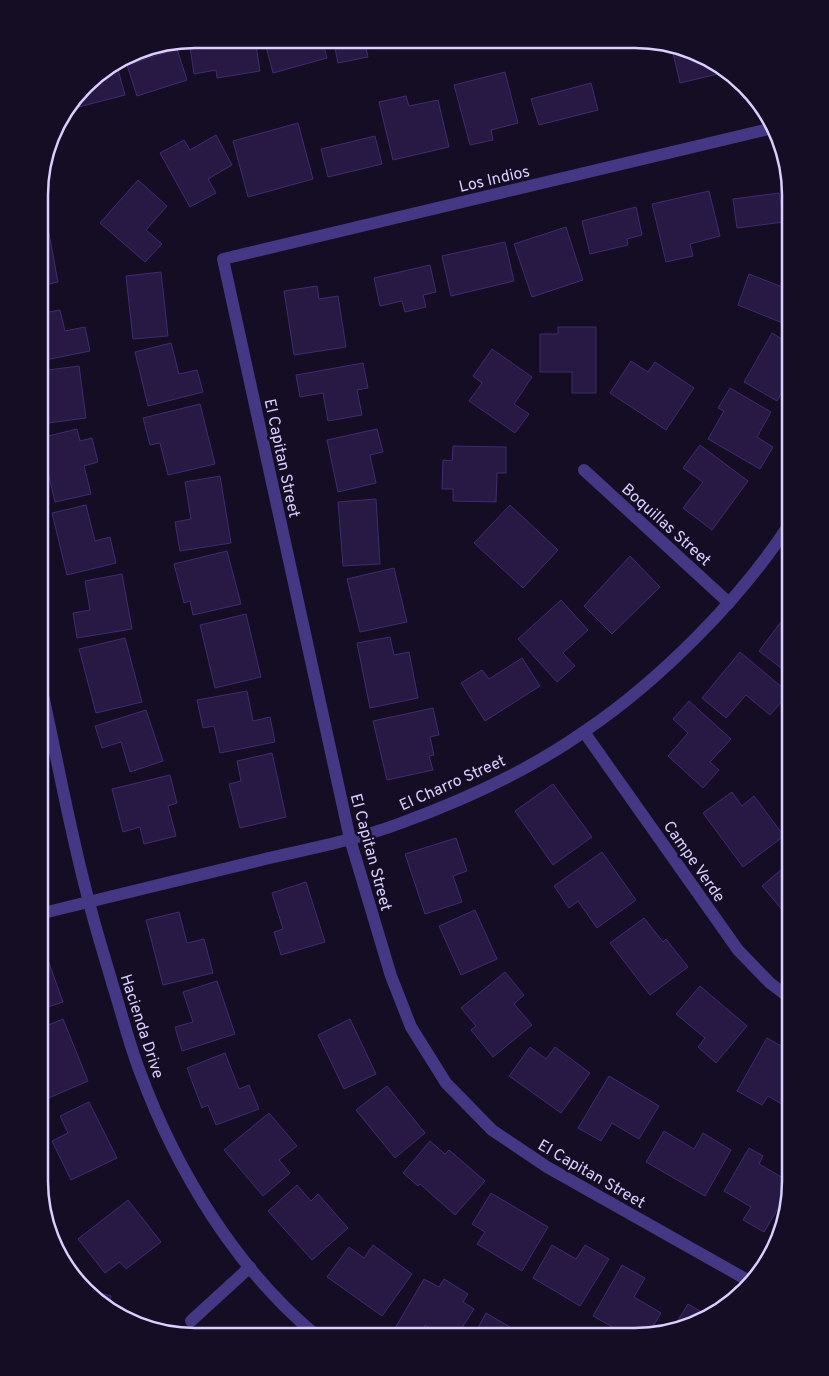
<svg xmlns="http://www.w3.org/2000/svg" width="829" height="1376" font-family="Overpass,sans-serif">
	<style>
		.building { fill: #271944; stroke: #412b71 }
		.lines { fill: none; stroke-linecap: round; stroke-linejoin: round }
		.street { stroke: #443783; stroke-width: 12 }
		.labels { text-anchor: middle; stroke-width: 5; stroke-linejoin: round; paint-order: stroke }
		.street-label { font-size: 16px; fill: #dbcfff; stroke: #140d23 }
		.rim { fill: none; stroke: #dbcfff; stroke-width: 2.5 }
	</style>
	<rect width="100%" height="100%" fill="#140d23"/>
	<g class="building">
		<path d="M197,39H255L260,71L217,78L216,70L194,74L189,40Z"/>
		<path d="M264,39H322L327,58L273,73Z"/>
		<path d="M333,39H364L368,57L338,63Z"/>
		<path d="M177,49L187,80L137,96L127,65Z"/>
		<path d="M681,51L730,71L680,83L673,53Z"/>
		<path d="M116,62L125,95L67,110L92,78Z"/>
		<path d="M505,72L518,123L491,130L493,140L470,145L454,85Z"/>
		<path d="M591,83L598,110L539,125L531,99Z"/>
		<path d="M406,96L409,106L438,100L449,147L393,160L379,102Z"/>
		<path d="M298,123L313,179L248,197L233,141Z"/>
		<path d="M216,135L232,165L208,179L216,193L190,207L160,153L184,140L190,150Z"/>
		<path d="M375,136L382,164L328,177L321,149Z"/>
		<path d="M138,180L167,206L146,230L162,244L145,262L100,223Z"/>
		<path d="M709,191L720,236L690,244L693,256L666,262L652,204Z"/>
		<path d="M779,193L784,222L737,228L733,199Z"/>
		<path d="M40,197L45,218L40,219Z"/>
		<path d="M636,207L642,235L627,239L628,245L590,254L582,221Z"/>
		<path d="M566,227L583,280L532,297L514,244Z"/>
		<path d="M48,228L58,282L40,286V229Z"/>
		<path d="M505,242L514,281L451,296L442,256Z"/>
		<path d="M430,265L436,292L423,295L426,307L405,312L402,301L380,306L374,278Z"/>
		<path d="M161,272L168,336L133,339L126,276Z"/>
		<path d="M749,274L790,290V326L738,305Z"/>
		<path d="M317,286L319,299L338,296L346,347L294,355L284,291Z"/>
		<path d="M45,294L49,312L60,310L65,331L85,327L90,351L40,361V295Z"/>
		<path d="M558,327H596V393H572V372H540V334H558Z"/>
		<path d="M772,333L790,344V378L777,401L744,382Z"/>
		<path d="M171,343L179,374L197,370L203,392L148,406L135,352Z"/>
		<path d="M492,349L532,377L514,404L529,414L515,433L469,401L482,383L473,376Z"/>
		<path d="M631,361L648,372L655,362L694,388L666,430L610,393Z"/>
		<path d="M363,363L368,388L357,390L362,415L328,421L323,393L300,397L296,375Z"/>
		<path d="M79,366L86,418L48,423L45,399L40,400V371Z"/>
		<path d="M730,388L771,412L757,437L773,447L760,469L708,439L724,411L718,408Z"/>
		<path d="M200,404L215,464L168,475L160,443L150,445L143,418Z"/>
		<path d="M77,429L80,441L92,438L98,462L84,466L91,494L55,502L40,438Z"/>
		<path d="M377,429L383,452L370,455L376,483L338,492L327,440Z"/>
		<path d="M700,445L748,481L712,530L683,508L703,482L683,468Z"/>
		<path d="M453,446L506,447V473H497L496,502L453,501V489H442L443,460L452,461Z"/>
		<path d="M220,476L231,543L180,551L175,522L191,519L185,482Z"/>
		<path d="M376,499L380,564L343,566L338,502Z"/>
		<path d="M86,505L95,541L110,537L116,563L67,575L52,513Z"/>
		<path d="M510,505L558,550L523,588L474,543Z"/>
		<path d="M227,551L241,604L193,615L190,601L184,603L174,564Z"/>
		<path d="M630,556L660,587L612,634L584,606Z"/>
		<path d="M394,568L407,622L360,632L347,579Z"/>
		<path d="M122,574L132,629L77,638L73,613L90,610L85,581Z"/>
		<path d="M561,600L588,630L563,653L575,666L557,682L518,639Z"/>
		<path d="M790,610V675L759,651Z"/>
		<path d="M246,614L261,677L215,688L200,625Z"/>
		<path d="M390,637L394,655L409,652L418,698L370,708L357,643Z"/>
		<path d="M125,638L142,702L96,713L79,649Z"/>
		<path d="M740,652L789,693L770,715L746,695L726,718L702,698Z"/>
		<path d="M522,658L540,686L485,721L461,683L482,670L489,679Z"/>
		<path d="M247,691L253,721L270,717L275,742L220,753L214,726L203,728L197,700Z"/>
		<path d="M689,701L731,739L710,762L719,770L703,788L668,756L688,733L673,719Z"/>
		<path d="M433,708L439,735L430,737L434,755L429,756L433,770L387,780L373,721Z"/>
		<path d="M146,710L163,761L130,772L121,742L102,748L95,726Z"/>
		<path d="M272,753L286,817L240,828L229,784L241,781L237,761Z"/>
		<path d="M170,775L177,803L168,806L176,836L144,844L140,827L123,832L112,789Z"/>
		<path d="M553,784L592,837L553,865L515,811Z"/>
		<path d="M732,792L742,806L754,796L784,836L743,867L703,813Z"/>
		<path d="M456,838L467,871L453,876L462,902L425,914L405,854Z"/>
		<path d="M602,852L636,900L597,928L578,901L569,908L554,886Z"/>
		<path d="M790,862V919L762,886Z"/>
		<path d="M306,882L325,942L281,955L274,932L283,929L272,893Z"/>
		<path d="M475,910L497,959L461,975L439,926Z"/>
		<path d="M179,912L187,943L204,939L213,973L163,985L146,920Z"/>
		<path d="M644,918L663,942L666,939L688,967L650,995L610,943Z"/>
		<path d="M39,941H41L63,1002L39,1010Z"/>
		<path d="M505,972L524,995L514,1004L532,1025L493,1057L471,1030L476,1026L461,1008Z"/>
		<path d="M217,981L235,1034L182,1051L175,1027L193,1022L183,992Z"/>
		<path d="M700,986L747,1026L716,1063L698,1047L705,1038L676,1014Z"/>
		<path d="M63,1019L88,1081L44,1100L39,1087V1029Z"/>
		<path d="M350,1019L376,1074L344,1089L318,1035Z"/>
		<path d="M767,1038L790,1051V1109L768,1096L762,1105L737,1091Z"/>
		<path d="M530,1047L546,1059L555,1047L590,1073L561,1113L509,1076Z"/>
		<path d="M225,1053L239,1089L249,1085L259,1109L216,1125L208,1105L202,1108L187,1068Z"/>
		<path d="M609,1076L659,1106L639,1139L612,1123L601,1141L578,1128Z"/>
		<path d="M387,1086L425,1133L395,1158L356,1110Z"/>
		<path d="M89,1102L117,1158L71,1180L52,1141L68,1133L60,1116Z"/>
		<path d="M269,1113L297,1146L279,1160L290,1173L263,1196L224,1150Z"/>
		<path d="M664,1131L694,1149L703,1133L731,1150L705,1196L646,1162Z"/>
		<path d="M430,1141L445,1154L449,1150L485,1181L455,1215L420,1184L418,1186L403,1173Z"/>
		<path d="M749,1148L763,1156L759,1164L790,1182V1188L764,1232L743,1220L751,1207L724,1191Z"/>
		<path d="M297,1185L311,1201L318,1194L348,1228L312,1260L268,1211Z"/>
		<path d="M491,1193L548,1227L522,1271L477,1244L485,1232L472,1224Z"/>
		<path d="M128,1200L161,1242L126,1269L120,1262L105,1273L78,1239Z"/>
		<path d="M373,1245L412,1274L382,1316L327,1277L349,1247L364,1258Z"/>
		<path d="M552,1245L576,1259L585,1245L609,1259L580,1306L533,1278Z"/>
		<path d="M622,1265L645,1278L634,1297L661,1313L648,1335L630,1337L593,1316Z"/>
		<path d="M424,1279L439,1287L444,1279L468,1294L463,1302L474,1309L456,1337H445L425,1325L419,1337H405L394,1330Z"/>
		<path d="M88,1290L111,1296L108,1309L100,1305Z"/>
		<path d="M688,1304L707,1315L694,1326L672,1330Z"/>
		<path d="M486,1313L510,1327L505,1337H473Z"/>
		<path d="M257,1328L266,1336H249Z"/>
	</g>
	<g class="lines">
		<g class="street">
			<path d="M584,470L729,603"/>
			<path d="M39,677C56,752 69,828 89,902C96,930 105,958 113,986C122,1014 129,1044 140,1072C176,1170 236,1269 317,1336"/>
			<path d="M584,732L738,950L770,983L790,998"/>
			<path d="M39,914C113,896 187,878 261,860C308,849 356,840 401,823C464,800 530,770 585,731C659,681 742,598 790,523"/>
			<path d="M751,1282L547,1167L492,1130L446,1083L411,1027L391,976L350,839L223,259L773,128"/>
			<path d="M191,1321L250,1267"/>
		</g>
	</g>
	<g class="labels">
		<g class="street-label">
			<text transform="translate(494 178) rotate(-13)" y="6">Los Indios</text>
			<text transform="translate(283 458) rotate(78)" y="6">El Capitan Street</text>
			<text transform="translate(667 524) rotate(42)" y="6">Boquillas Street</text>
			<text transform="translate(452 782) rotate(-24)" y="6">El Charro Street</text>
			<text transform="translate(372 852) rotate(75)" y="6">El Capitan Street</text>
			<text transform="translate(695 861) rotate(55)" y="6">Campe Verde</text>
			<text transform="translate(143 1026) rotate(72)" y="6">Hacienda Drive</text>
			<text transform="translate(592 1173) rotate(30)" y="6">El Capitan Street</text>
		</g>
	</g>
	<path d="M0 0H829V1376H0ZM195 48H635A147 147 0 0 1 782 195V1181A147 147 0 0 1 635 1328H195A147 147 0 0 1 48 1181V195A147 147 0 0 1 195 48Z" fill="#140d23" fill-rule="evenodd"/>
	<path class="rim" d="M195 48H635A147 147 0 0 1 782 195V1181A147 147 0 0 1 635 1328H195A147 147 0 0 1 48 1181V195A147 147 0 0 1 195 48Z"/>
</svg>
